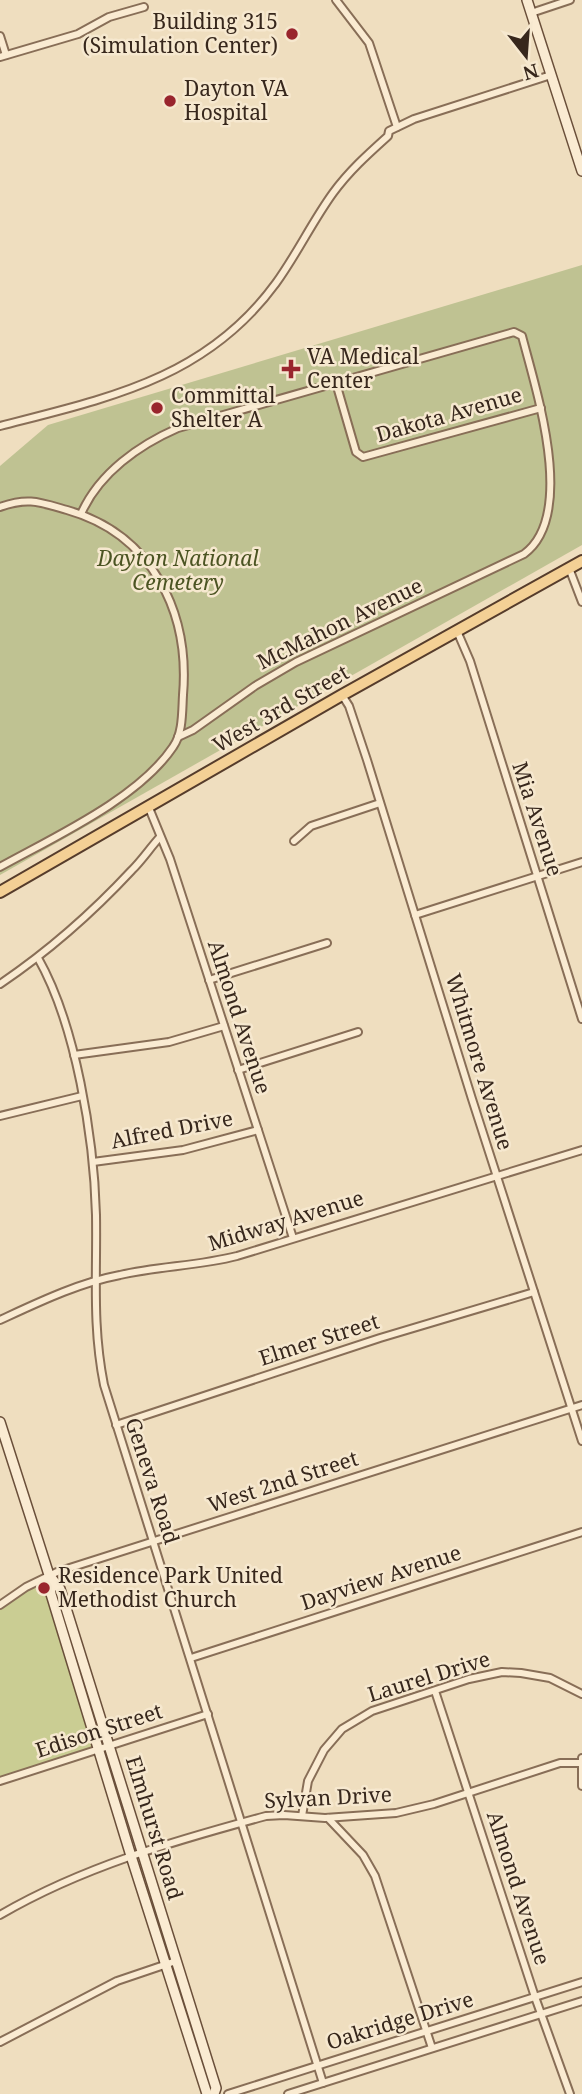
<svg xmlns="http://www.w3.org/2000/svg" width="582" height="2094" font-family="'Noto Serif',serif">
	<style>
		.green { fill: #cacd93 }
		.cemetery { fill: #bfc292 }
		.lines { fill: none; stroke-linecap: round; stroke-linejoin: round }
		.street-casing { stroke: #886e57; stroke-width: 10 }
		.secondary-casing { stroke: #6a4f3a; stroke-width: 12 }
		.primary-casing { stroke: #563c2b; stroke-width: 14 }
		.street { stroke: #faebd2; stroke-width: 6 }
		.secondary { stroke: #faebd2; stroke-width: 9 }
		.primary { stroke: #f4d095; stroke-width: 10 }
		.poi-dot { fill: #99252d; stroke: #f6e8cf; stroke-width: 2.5 }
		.labels { text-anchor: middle; stroke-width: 5; stroke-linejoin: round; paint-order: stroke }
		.poi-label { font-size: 21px; fill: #37271c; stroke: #f6e8cf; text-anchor: start }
		.street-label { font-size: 21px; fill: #37271c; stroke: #f6e8cf }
		.park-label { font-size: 21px; font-style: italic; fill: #4b5422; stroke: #f6e8cf }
	</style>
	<rect width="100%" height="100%" fill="#efdebf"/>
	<path class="green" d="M49,1575L99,1750L0,1781V1605Z"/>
	<path class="cemetery" d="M582,265V545L0,875V466L48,425Z"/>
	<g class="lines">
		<defs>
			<g id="street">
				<path d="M336,0L369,43L397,127"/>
				<path d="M531,13L570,0"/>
				<path d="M0,36L6,55"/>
				<path d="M0,57L78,34L109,17L144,7"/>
				<path d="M336,383L356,452L363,457L541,408"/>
				<path d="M0,426C108,398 206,379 276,283C297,254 312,222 333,193C349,171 368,154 388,136L389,131L414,119L551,75"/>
				<path d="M0,507C28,497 39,502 67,510C152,534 190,612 183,695C182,712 183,733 173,747C138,799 54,837 0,867"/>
				<path d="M81,514C99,473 139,445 178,428L514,332L522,336C536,390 577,515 524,554L296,662L255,686L193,730L178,737"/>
				<path d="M569,568L582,602"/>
				<path d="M457,631L470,661L582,1019"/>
				<path d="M342,695L349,706L367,760L472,1099L582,1441"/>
				<path d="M149,808L170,859L293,1238"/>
				<path d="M294,841L311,826L380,803"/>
				<path d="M415,915L582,862"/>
				<path d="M38,958C76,1025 94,1138 96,1215C97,1275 92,1325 104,1385L323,2083"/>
				<path d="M209,980L327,943"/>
				<path d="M0,984C49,951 92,913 132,870C142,860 150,848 160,837"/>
				<path d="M74,1055L169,1042L224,1026"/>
				<path d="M238,1070L358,1032"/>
				<path d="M0,1116L82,1096"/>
				<path d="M93,1162L183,1150L258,1130"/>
				<path d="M0,1320C39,1302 78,1283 120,1275C159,1266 198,1266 237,1256L582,1150"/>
				<path d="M116,1425L380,1338L534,1292"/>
				<path d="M0,1605L26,1587L57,1572L582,1405"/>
				<path d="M191,1658L582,1532"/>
				<path d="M435,1691L535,1997L570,2094"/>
				<path d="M582,1758V1786"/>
				<path d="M0,1781L208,1714"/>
				<path d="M302,1816L308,1781L324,1750L342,1729L372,1711L469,1679L502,1672L521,1673L550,1678L582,1694"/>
				<path d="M328,1818L363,1855L375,1876L432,2048"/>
				<path d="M0,1915C82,1867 174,1841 266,1816L284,1815L325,1818L396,1813L434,1804L560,1763H581"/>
				<path d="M0,2042L117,1981L176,1961"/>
				<path d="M228,2094L582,1982"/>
				<path d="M288,2094L582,2001"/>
			</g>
			<g id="secondary">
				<path d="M527,0L582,171"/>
				<path d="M0,1422L49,1575L51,1594L131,1856L207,2094"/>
				<path d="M50,1576L60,1589L216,2088L214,2094"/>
			</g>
			<path id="primary" d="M0,892L342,695L582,561"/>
		</defs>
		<use href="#street" class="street-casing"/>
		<use href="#secondary" class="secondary-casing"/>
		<use href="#primary" class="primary-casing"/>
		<use href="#street" class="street"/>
		<use href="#secondary" class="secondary"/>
		<use href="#primary" class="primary"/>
	</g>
	<g class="poi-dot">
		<circle cx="292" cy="34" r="7"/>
		<circle cx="170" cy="101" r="7"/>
		<path d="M287.5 358.5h7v7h7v7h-7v7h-7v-7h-7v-7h7z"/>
		<circle cx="157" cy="408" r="7"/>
		<circle cx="44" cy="1588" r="7"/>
	</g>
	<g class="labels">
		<g class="poi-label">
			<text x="278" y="29" text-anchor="end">Building 315<tspan x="278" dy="24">(Simulation Center)</tspan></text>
			<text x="184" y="96">Dayton VA<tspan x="184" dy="24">Hospital</tspan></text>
			<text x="307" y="364">VA Medical<tspan x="307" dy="24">Center</tspan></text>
			<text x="171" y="403">Committal<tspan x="171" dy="24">Shelter A</tspan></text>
			<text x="58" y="1583">Residence Park United<tspan x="58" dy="24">Methodist Church</tspan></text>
		</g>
		<g class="street-label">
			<text transform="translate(449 415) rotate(-16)" y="7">Dakota Avenue</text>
			<text transform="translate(340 624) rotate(-26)" y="7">McMahon Avenue</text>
			<text transform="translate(281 709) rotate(-30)" y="7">West 3rd Street</text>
			<text transform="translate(537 819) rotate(72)" y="7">Mia Avenue</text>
			<text transform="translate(239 1017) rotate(72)" y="7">Almond Avenue</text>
			<text transform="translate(479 1062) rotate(73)" y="7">Whitmore Avenue</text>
			<text transform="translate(172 1130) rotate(-11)" y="7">Alfred Drive</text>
			<text transform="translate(286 1221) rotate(-17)" y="7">Midway Avenue</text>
			<text transform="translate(319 1340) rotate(-18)" y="7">Elmer Street</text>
			<text transform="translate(152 1481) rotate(72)" y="7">Geneva Road</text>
			<text transform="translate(283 1482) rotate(-18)" y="7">West 2nd Street</text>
			<text transform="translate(381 1578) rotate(-18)" y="7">Dayview Avenue</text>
			<text transform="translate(429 1677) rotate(-17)" y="7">Laurel Drive</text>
			<text transform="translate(99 1731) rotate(-18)" y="7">Edison Street</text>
			<text transform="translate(328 1798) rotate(-3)" y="7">Sylvan Drive</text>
			<text transform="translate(154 1828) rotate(73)" y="7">Elmhurst Road</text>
			<text transform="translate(518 1888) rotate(72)" y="7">Almond Avenue</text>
			<text transform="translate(400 2021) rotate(-17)" y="7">Oakridge Drive</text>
		</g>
		<g class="park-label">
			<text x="178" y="566">Dayton National<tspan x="178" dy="24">Cemetery</tspan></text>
		</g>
	</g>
	<g transform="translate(526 56) rotate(163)" stroke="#f6e8cf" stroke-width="5" paint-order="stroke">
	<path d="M0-5L12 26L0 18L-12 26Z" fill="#37271c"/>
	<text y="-10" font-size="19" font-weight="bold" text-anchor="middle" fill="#37271c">N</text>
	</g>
</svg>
